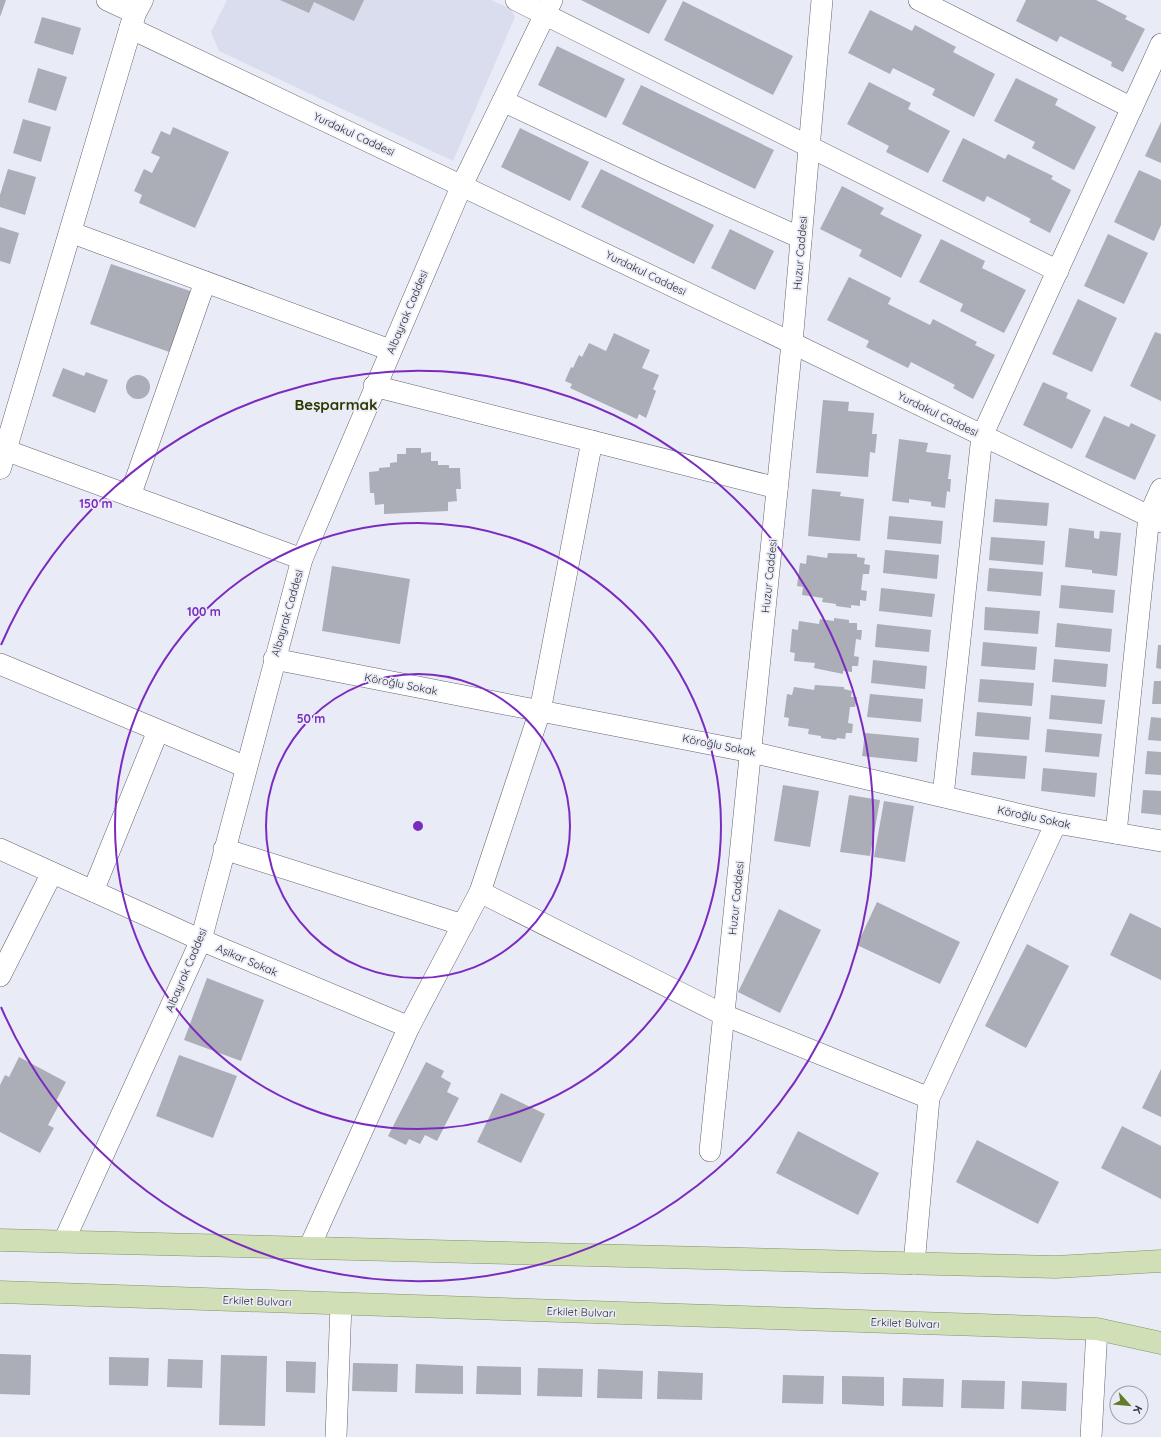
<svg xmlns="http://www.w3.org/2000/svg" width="1161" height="1437" font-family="Quicksand,sans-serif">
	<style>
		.built { fill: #daddee }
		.building { fill: #abadb7 }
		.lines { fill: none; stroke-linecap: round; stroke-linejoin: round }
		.minor-casing { stroke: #64656e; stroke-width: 22 }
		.tertiary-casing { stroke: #64656e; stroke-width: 23 }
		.primary-casing { stroke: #829267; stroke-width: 23 }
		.minor { stroke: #fff; stroke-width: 21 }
		.tertiary { stroke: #fff; stroke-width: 22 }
		.primary { stroke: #d1dfb6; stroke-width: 22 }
		.ring { fill: none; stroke: #7b2cbf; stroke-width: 2 }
		.labels { text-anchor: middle; stroke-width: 3.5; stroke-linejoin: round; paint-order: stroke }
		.street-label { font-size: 11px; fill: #2a2b2f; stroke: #e9ebf6 }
		.district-label { font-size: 15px; font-weight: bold; fill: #2c3a01; stroke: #e9ebf6 }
		.centre { fill: #7b2cbf; stroke: #e9ebf6; stroke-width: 2 }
		.ring-label { font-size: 12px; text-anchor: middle; font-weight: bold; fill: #7b2cbf; stroke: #e9ebf6; stroke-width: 3.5; stroke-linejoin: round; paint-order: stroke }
	</style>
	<rect width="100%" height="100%" fill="#e9ebf6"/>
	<path class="built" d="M227,0H491L511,9L515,17L453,161L219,51L211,32Z"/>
	<g class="building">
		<path d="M0,0H6L0,17Z"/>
		<path d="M280,0H364L354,21L314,2L309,13Z"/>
		<path d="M581,0H667L649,34Z"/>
		<path d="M1026,0H1096L1127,16L1125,19L1145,29L1123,72L1111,66L1112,62L1060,36L1057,42L1016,21Z"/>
		<path d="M683,1L793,56L773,95L664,40Z"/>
		<path d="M870,10L912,31L915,25L956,47L953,52L995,74L974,117L932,95L935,89L893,68L890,74L848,53Z"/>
		<path d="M42,17L81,28L73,55L34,43Z"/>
		<path d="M557,46L625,79L606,118L538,85Z"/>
		<path d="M38,68L67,77L56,111L28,102Z"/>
		<path d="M1016,78L1058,99L1055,105L1096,127L1074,170L1032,148L1035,142L994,121Z"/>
		<path d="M869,82L911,103L908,109L950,131L928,173L886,152L889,146L847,124Z"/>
		<path d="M641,85L774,150L755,189L622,124Z"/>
		<path d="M23,119L51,127L41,162L13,153Z"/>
		<path d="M1161,122V163L1145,156Z"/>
		<path d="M173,127L229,152L195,228L139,203L142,195L134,191L144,169L152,173L160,157L151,153L161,131L170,135Z"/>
		<path d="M520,128L589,162L570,201L501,167Z"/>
		<path d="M963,138L1005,159L1008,154L1053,176L1051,179L1071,190L1050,233L1029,222L1031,219L987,196L984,202L942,181Z"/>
		<path d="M8,169L36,177L25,215L0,207V195Z"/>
		<path d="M601,169L714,225L694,264L581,207Z"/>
		<path d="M1139,170L1161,180V225L1154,241L1114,222Z"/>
		<path d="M842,186L884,208L880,214L922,235L901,278L859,256L862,250L820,229Z"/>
		<path d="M0,227L19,233L10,264L0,261Z"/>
		<path d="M730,229L774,251L755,290L711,268Z"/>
		<path d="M1108,234L1148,253L1124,304L1084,286Z"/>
		<path d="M941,239L985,261L982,268L1026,290L1004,333L960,311L963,304L919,282Z"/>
		<path d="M111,264L196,293L175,354L90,324Z"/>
		<path d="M849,277L891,298L888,304L930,325L933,319L977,342L975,345L995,355L973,399L953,388L955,385L911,362L908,368L866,347L869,341L827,320Z"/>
		<path d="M1078,299L1117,318L1092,372L1052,354Z"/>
		<path d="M1155,332L1161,334V401L1130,386Z"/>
		<path d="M614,333L650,350L642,368L659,375L653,389L656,391L646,418L639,414L637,419L570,388L572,384L565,381L571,367L573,368L579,355L582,357L589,343L606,351Z"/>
		<path d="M63,368L84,376L86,372L108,380L95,413L52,396Z"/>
		<circle cx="138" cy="387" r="12"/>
		<path d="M1043,382L1068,393L1066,398L1091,410L1072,449L1023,425Z"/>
		<path d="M823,400L849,402L848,411L874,413L872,434H877L875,453L870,452L868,477L816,473Z"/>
		<path d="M1104,416L1129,427L1131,423L1156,435L1135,480L1085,457Z"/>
		<path d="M899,439L928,443L926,452L951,455L948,479H951L950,492L947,491L945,508L931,506V502L909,499V503L892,501Z"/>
		<path d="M406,448H421V453L431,452V461H438V465H449V468H460L461,489H456L457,501L448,502V511L384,514V504L375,505L374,493H370L369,472L379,471V468L390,467V463L397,462V454H406Z"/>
		<path d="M812,489L841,492L840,496L864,499L860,541L808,536Z"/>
		<path d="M995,499L1049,503L1047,526L993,522Z"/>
		<path d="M889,516L943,521L941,544L887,539Z"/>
		<path d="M1069,528L1094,531V538L1099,539L1100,531L1121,533L1117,576L1092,573V570L1065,567Z"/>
		<path d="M991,537L1045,541L1043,565L989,560Z"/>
		<path d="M885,550L939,555L937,579L883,573Z"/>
		<path d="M828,553L857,554V557L865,558L864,564L870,565L869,574H863L861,590L867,591L866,601L860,600V606L851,605V608L836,606V604L822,602L823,598L802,595L803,587L797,586L800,563L806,564L807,555L827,558Z"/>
		<path d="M332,566L410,579L400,644L322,631Z"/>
		<path d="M989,568L1043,572L1041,596L987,591Z"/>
		<path d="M1061,585L1115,590L1113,613L1059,608Z"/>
		<path d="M881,588L935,594L932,617L879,611Z"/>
		<path d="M985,607L1040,611L1038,634L984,630Z"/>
		<path d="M834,618L849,620V623H857V630H862L861,640L856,639L854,656L859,657L858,666H852V672L843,671V674L814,668L815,663L794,661L795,653L790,652L792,629L798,630L799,621L819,624L820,619L834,621Z"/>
		<path d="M1057,623L1112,629L1110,652L1055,647Z"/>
		<path d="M877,624L931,630L929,652L875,647Z"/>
		<path d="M983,642L1037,647L1035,670L981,666Z"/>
		<path d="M1158,645H1161V669L1156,668Z"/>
		<path d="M1054,659L1108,664L1106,687L1052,682Z"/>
		<path d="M873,660L927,666L925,689L871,683Z"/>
		<path d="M980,679L1034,683L1032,706L978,702Z"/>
		<path d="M1154,681H1161V704H1152Z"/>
		<path d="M815,685L844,687V689L852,691L851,697H857L855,707H850L848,723L853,724L852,733H846L845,739L837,738L836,740L821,738V736L808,734L809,729L788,726L789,718L784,717L787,694L792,695L794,687L814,690Z"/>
		<path d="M870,694L923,699L921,722L867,717Z"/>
		<path d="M1051,695L1105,700L1102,724L1049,719Z"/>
		<path d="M977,712L1031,717L1029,740L975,736Z"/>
		<path d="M1151,717L1161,718V741L1148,740Z"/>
		<path d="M1047,729L1102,734L1099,757L1045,752Z"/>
		<path d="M865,733L919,738L917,762L862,756Z"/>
		<path d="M1147,751L1161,752V775L1145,774Z"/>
		<path d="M973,752L1027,756L1025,779L971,775Z"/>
		<path d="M1043,768L1097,773L1095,797L1041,791Z"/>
		<path d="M783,785L819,791L810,847L774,841Z"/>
		<path d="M1143,790L1161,791V815L1141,813Z"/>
		<path d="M849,795L880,800L870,856L840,852Z"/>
		<path d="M884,801L914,806L905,862L874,857Z"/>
		<path d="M877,902L960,942L940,984L857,945Z"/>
		<path d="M779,909L821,930L780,1013L738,992Z"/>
		<path d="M1130,913L1161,928V980L1110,955Z"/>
		<path d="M1027,944L1069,966L1026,1048L985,1026Z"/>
		<path d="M207,978L264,1000L241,1061L184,1040Z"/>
		<path d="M179,1055L237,1076L213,1138L156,1116Z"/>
		<path d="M19,1057L66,1082L56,1101L60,1103L48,1125L54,1128L40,1153L0,1132V1085L5,1075L9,1077Z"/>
		<path d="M426,1062L444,1071L441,1077L451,1083L447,1092L459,1098L437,1141L425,1135L420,1144L409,1139L406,1145L388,1136Z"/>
		<path d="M1161,1069V1117L1142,1108Z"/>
		<path d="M501,1093L545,1114L521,1163L477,1142Z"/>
		<path d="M1122,1126L1161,1146V1199L1101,1168Z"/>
		<path d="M798,1131L879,1173L858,1215L776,1173Z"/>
		<path d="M977,1140L1059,1182L1038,1224L956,1182Z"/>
		<path d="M0,1354L31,1355L30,1395L0,1394Z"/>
		<path d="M221,1355L267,1356L265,1426L219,1425Z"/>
		<path d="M109,1357L149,1358L148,1386L109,1385Z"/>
		<path d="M168,1359L203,1360L202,1388L167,1387Z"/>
		<path d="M286,1361L316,1362L315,1393L286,1392Z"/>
		<path d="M353,1363L398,1364L397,1392L352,1391Z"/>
		<path d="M416,1364L463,1366V1394L415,1393Z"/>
		<path d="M477,1366L521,1367V1395L476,1394Z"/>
		<path d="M538,1368L583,1369L582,1397L537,1396Z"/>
		<path d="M598,1369L643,1371L642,1399L597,1398Z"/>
		<path d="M658,1371L703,1373L702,1400L657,1399Z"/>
		<path d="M783,1375L824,1376L823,1404L782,1403Z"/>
		<path d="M842,1376L884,1377V1406L842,1404Z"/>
		<path d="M903,1378L944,1379L943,1407L902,1406Z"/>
		<path d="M962,1380L1005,1381L1004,1409L961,1408Z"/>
		<path d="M1022,1381L1067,1383L1066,1411L1021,1409Z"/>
	</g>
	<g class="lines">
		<defs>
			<g id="minor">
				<path d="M107,0L135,13"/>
				<path d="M516,0L1058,271"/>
				<path d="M919,0L1132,108"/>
				<path d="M130,28L792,343L1161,522"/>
				<path d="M503,101L658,174L801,238"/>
				<path d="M70,232L390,350"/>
				<path d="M374,386L777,488"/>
				<path d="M0,448L302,559"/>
				<path d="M130,496L205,282"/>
				<path d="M274,659L751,752L1056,823L1161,841"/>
				<path d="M0,664L246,767"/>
				<path d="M943,796L982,436L1161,44"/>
				<path d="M1116,833L1149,516L1161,489"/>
				<path d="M0,849L201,940L409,1027"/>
				<path d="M224,849L463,925"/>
				<path d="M93,891L158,731"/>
				<path d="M480,892L724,1015L929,1098"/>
				<path d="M0,976L52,873"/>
				<path d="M710,1151L792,343L822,0"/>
				<path d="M64,1241L201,940L302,559L462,185L552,0"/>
				<path d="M309,1248L409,1027L480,892L540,711L592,441"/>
				<path d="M914,1264L929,1098L1056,823"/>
				<path d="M336,1437L341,1304"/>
				<path d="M1091,1437L1097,1329"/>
			</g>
			<path id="tertiary" d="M0,468L135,13L142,0"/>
			<g id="primary">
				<path d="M0,1240L1056,1267L1161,1261"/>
				<path d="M0,1292L1097,1329L1161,1343"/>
			</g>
		</defs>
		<use href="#minor" class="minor-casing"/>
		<use href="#tertiary" class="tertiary-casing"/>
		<use href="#primary" class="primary-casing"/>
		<use href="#minor" class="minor"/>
		<use href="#tertiary" class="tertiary"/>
		<use href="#primary" class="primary"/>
	</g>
	<g class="ring">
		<circle cx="418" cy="826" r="152"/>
		<circle cx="418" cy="826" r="303"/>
		<path d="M1 645A455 455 0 1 1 1 1007"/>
	</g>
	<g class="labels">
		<g class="street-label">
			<text transform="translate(354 134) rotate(25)" y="4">Yurdakul Caddesi</text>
			<text transform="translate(800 253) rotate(-85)" y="4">Huzur Caddesi</text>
			<text transform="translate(646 273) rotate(26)" y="4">Yurdakul Caddesi</text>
			<text transform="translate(407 312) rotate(-67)" y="4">Albayrak Caddesi</text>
			<text transform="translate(938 414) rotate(26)" y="4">Yurdakul Caddesi</text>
			<text transform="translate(769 576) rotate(-84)" y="4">Huzur Caddesi</text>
			<text transform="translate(287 613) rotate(-74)" y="4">Albayrak Caddesi</text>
			<text transform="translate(401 684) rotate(11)" y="4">Köroğlu Sokak</text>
			<text transform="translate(719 745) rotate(11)" y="4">Köroğlu Sokak</text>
			<text transform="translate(1034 817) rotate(12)" y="4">Köroğlu Sokak</text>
			<text transform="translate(736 898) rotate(-84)" y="4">Huzur Caddesi</text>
			<text transform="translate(247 960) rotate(23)" y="4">Aşikar Sokak</text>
			<text transform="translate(186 970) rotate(-67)" y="4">Albayrak Caddesi</text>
			<text transform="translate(257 1301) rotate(2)" y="4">Erkilet Bulvarı</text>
			<text transform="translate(581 1312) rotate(2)" y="4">Erkilet Bulvarı</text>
			<text transform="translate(905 1323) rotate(2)" y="4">Erkilet Bulvarı</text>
		</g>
		<g class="district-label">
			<text x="336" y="410">Beşparmak</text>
		</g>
	</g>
	<circle cx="418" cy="826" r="6" class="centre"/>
	<g class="ring-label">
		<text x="96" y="508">150 m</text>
		<text x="204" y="616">100 m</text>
		<text x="311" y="723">50 m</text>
	</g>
	<g transform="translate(1129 1405) rotate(117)"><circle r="19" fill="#e9ebf6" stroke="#9d9ea6"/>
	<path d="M0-3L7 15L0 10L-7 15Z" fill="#647b2d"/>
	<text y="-6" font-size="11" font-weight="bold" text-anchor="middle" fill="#2a2b2f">K</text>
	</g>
</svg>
